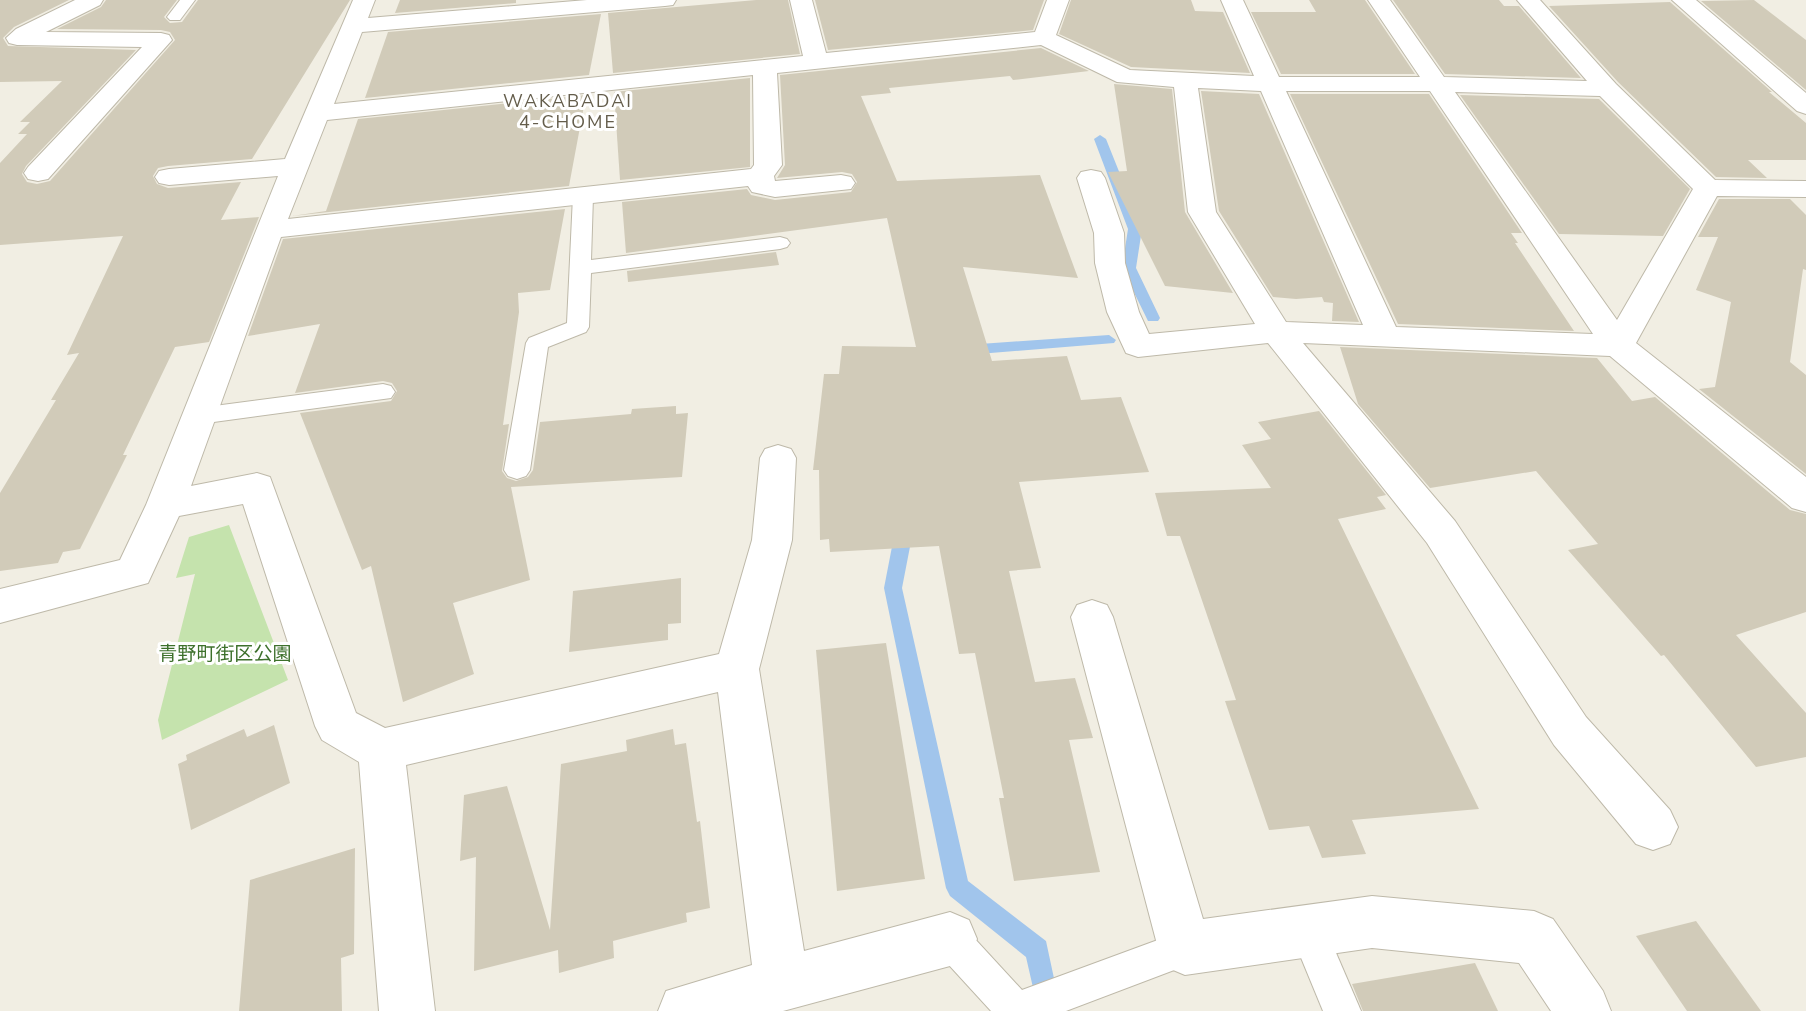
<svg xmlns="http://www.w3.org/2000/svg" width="1806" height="1011" font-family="'Nunito Sans','Noto Sans JP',sans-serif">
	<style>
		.green { fill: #c5e3ad }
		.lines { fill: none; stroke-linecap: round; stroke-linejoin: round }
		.stream { fill: #a1c5ec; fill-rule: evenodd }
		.building { fill: #d1cbb9 }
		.service-casing { stroke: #beb9a9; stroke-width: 2 }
		.minor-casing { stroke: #beb9a9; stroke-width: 2 }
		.service { fill: #fff; fill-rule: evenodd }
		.minor { fill: #fff; fill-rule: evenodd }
		.labels { text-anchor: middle; stroke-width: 6; stroke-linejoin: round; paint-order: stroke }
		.far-neighbourhood-label { font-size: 18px; letter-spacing: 2px; fill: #645d4b; stroke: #fff }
		.park-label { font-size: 19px; fill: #3d702b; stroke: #fff }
	</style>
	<rect width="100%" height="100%" fill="#f1eee3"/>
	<path class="green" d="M229,525L288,680L162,740L158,720L195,574L176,578L189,537Z"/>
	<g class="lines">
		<g class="stream">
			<path d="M1100,135L1106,139L1142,229L1136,268L1160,318L1158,321H1148L1122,268L1128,229L1094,139Z"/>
			<path d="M1109,335L1116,340L1114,343L966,355L958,350L966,345Z"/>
			<path d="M905,519L911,521L914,526L902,588L968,881L1046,941L1055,983L1052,992L1043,995L1034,992L1026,957L950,896L946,888L884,588L896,526L899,521Z"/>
		</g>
	</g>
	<g class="building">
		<path d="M0,0H69L14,27L3,38L8,46L136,50L26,166L22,174L27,182L37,184L50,181L175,40L170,32L161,30L57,29L101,7L106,0H177L164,17L170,23L182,22L198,0H350L252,159L168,166L158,168L153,176L157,184L168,188L241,182L221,220L259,217L209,342L175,347L123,455H127L80,549L63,552L58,563L0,571V493L56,400H51L79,353L67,355L123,236L0,245V163L27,134H18L30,122H20L62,81L0,82Z"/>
		<path d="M400,0H516V3L395,13Z"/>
		<path d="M756,0H788L800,54L613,73L608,13Z"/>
		<path d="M815,0H1044L1033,30L828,50Z"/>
		<path d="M1071,0H1191L1195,11L1223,12L1250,73L1131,67L1059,34Z"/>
		<path d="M1309,0H1365L1415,74H1281L1251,12H1316Z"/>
		<path d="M1393,0H1499L1504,6H1519L1581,78L1445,74Z"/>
		<path d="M1754,0L1806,40V90L1701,1Z"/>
		<path d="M1670,2L1772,92H1769L1806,123V160H1748L1767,178L1716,177L1618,82L1549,6Z"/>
		<path d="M601,14L589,75L365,98L388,32Z"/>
		<path d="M1041,48L1089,71L1013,80L1010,76L889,88L891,93L861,96L897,181L1040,175L1078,278L963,267L992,361L1067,356L1081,400L1121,397L1149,472L1019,482L1041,568L1009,571L1035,682L1075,678L1093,738L1069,740L1100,872L1014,881L999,798H1004L975,653L959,654L939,546L830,552L829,539L820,540L819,470H813L824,374H839L842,346L916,347L887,218L626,253L622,202L747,189L751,195L775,200L851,192L857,182L852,174L842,172L777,178L785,165L780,75Z"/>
		<path d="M750,78V167L620,180L614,92Z"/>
		<path d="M1114,84L1172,89L1185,212L1233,293L1165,286L1108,172L1127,171Z"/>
		<path d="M1201,91L1259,94L1359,322L1332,321L1333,303L1324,302L1322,297L1296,299L1273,297L1219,211Z"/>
		<path d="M1290,94H1429L1522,233H1511L1518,243H1515L1574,331L1398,324Z"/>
		<path d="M586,95L569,186L292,216L326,211L358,119Z"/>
		<path d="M1460,95L1599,99L1690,189L1663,236L1559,234Z"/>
		<path d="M1719,199H1790L1806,215V270L1803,269L1790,362L1806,375V474L1699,389L1715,387L1731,302L1696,290L1718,237H1698Z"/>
		<path d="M565,209L550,290L518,293L519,312L503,425L509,424L502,471L507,478L516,481L528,477L533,470L540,422L631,414L632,409L676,406V414L688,413L682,477L511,487L530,580L453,603L474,674L403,702L371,566L362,570L300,413L391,401L397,391L392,383L383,381L295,393L320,324L248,336L283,239Z"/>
		<path d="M776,252L779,265L628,282L627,271Z"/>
		<path d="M1340,347L1597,358L1632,401L1655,397L1790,510L1806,514V612L1736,635L1806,713V757L1756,767L1664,655L1661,656L1568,550L1598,544L1536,471L1430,488L1358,404Z"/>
		<path d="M1319,411L1386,495L1377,497L1386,509L1338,519L1479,809L1352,820L1366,854L1322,858L1309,826L1269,830L1225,701L1236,700L1180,536H1167L1155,493L1271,488L1242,445L1271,439L1258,422Z"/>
		<path d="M681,578V623L668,624V640L569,652L573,591Z"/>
		<path d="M886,643L925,879L837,891L816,650Z"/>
		<path d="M274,725L290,783L191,830L178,764L187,760L186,755L244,729L247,737Z"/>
		<path d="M673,729L675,745L686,743L697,822L700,821L710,908L686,913L687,922L613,941L614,958L559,973L558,950L474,971L476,857L460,861L464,795L507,786L550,930L561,764L627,751L626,740Z"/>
		<path d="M355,848L354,954L341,958L342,1011H239L250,880Z"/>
		<path d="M1696,921L1761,1011H1687L1636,936Z"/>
		<path d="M1475,963L1498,1011H1363L1352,984Z"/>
	</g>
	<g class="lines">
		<defs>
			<g id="service">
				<path d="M180,0H195L180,20H170L167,17Z"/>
				<path d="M583,190L593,196L591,260L780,237L787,239L790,243L787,247L780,249L591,273L589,327L586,332L548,347L530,470L526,476L517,479L508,476L504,470L526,343L529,338L567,323L573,196Z"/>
				<path d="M383,384L391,386L395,392L391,398L199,424L190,422L187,416L190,410L199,408Z"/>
				<path d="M1308,913L1321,918L1361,1011H1323L1290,931L1295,918Z"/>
				<path d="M950,921L963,926L1022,990L1185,930L1198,935L1203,948L1198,961L1066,1011H991L937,952L932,939L937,926Z"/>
			</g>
			<g id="minor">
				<path d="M75,0H103L100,5L46,32L161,33L169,35L172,40L48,179L38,181L28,179L24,173L28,167L142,47L17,45L9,43L6,38L16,29Z"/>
				<path d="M353,0H375L368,18L587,0H676L673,5L665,6L362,32L334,104L803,56L790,0H812L826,53L1035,32L1047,0H1069L1056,35L1130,70L1254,76L1221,0H1243L1279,77H1420L1368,0H1390L1444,77L1587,81L1517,0H1540L1616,84L1715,180L1806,181V197L1717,196L1636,343L1806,477V512L1792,508L1610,356L1303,343L1455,521L1586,717L1670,810L1678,827L1670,844L1653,850L1636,844L1554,745L1427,543L1268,343L1138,357L1126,353L1107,312L1095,263L1094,233L1077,178L1081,172L1091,170L1101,172L1105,178L1124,233L1125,263L1139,312L1149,334L1255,324L1188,212L1174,87L1117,82L1041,45L777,73L782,165L774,176L775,181L841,175L851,177L855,183L851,189L775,197L752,192L748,186L281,237L191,486L257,473L270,477L356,713L385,728L719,654L752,540L760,458L765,449L778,445L791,449L796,458L792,540L759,669L804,951L950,912L969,920L977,939L969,958L950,966L783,1011H658L666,991L752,965L718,692L406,765L435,1011H379L359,762L322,740L315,726L243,504L179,516L148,583L0,623V589L120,560L146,505L278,176L169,185L159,183L155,177L159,171L169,169L285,159ZM753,75L754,165L751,169L288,219L327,120ZM1198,88L1261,91L1363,325L1286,322L1216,212ZM1286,91H1430L1593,334L1396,327ZM1455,92L1600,96L1693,189L1617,320Z"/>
				<path d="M1672,0H1696L1806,93V114L1797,111Z"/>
				<path d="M1092,600L1107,605L1113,617L1203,919L1372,896L1534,911L1553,919L1603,991L1611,1011H1551L1519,963L1372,948L1185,975L1166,967L1158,948L1071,617L1077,605Z"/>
			</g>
		</defs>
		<use href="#service" class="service-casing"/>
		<use href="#minor" class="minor-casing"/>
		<use href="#service" class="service"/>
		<use href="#minor" class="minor"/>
	</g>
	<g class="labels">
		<g class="far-neighbourhood-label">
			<text x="568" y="107">WAKABADAI<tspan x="568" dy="21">4-CHOME</tspan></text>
		</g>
		<g class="park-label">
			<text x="225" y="660">青野町街区公園</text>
		</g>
	</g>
</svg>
